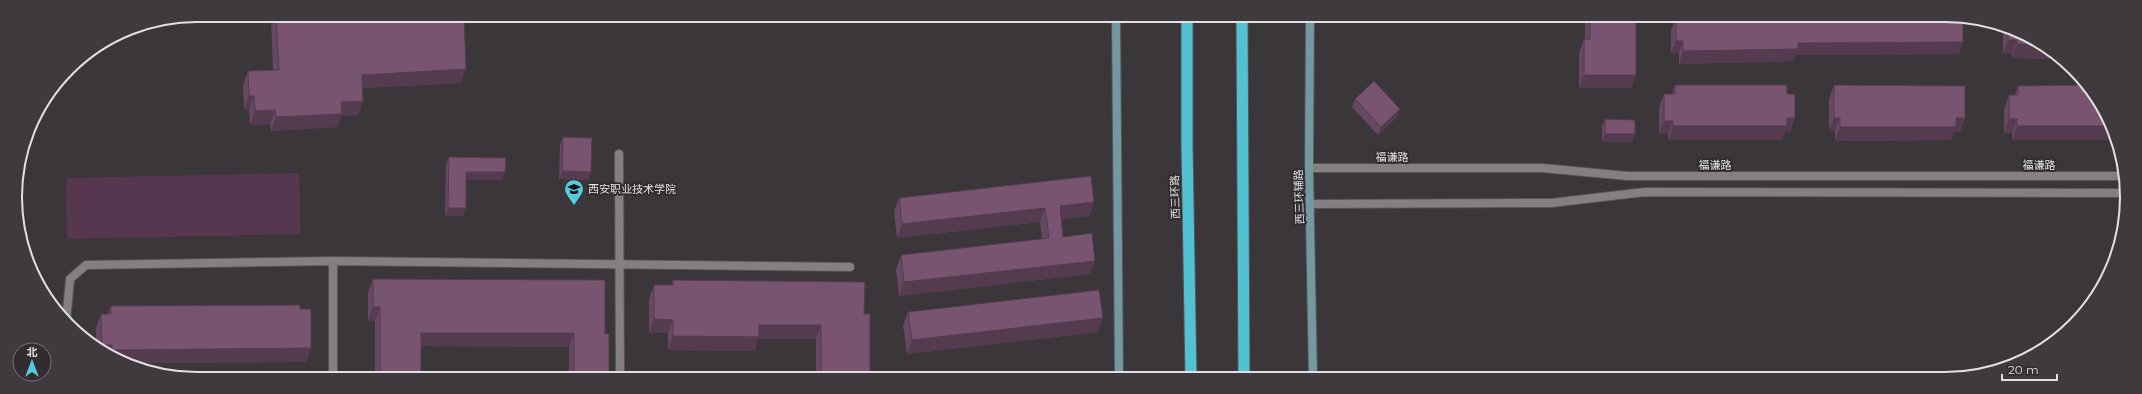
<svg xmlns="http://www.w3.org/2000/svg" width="2142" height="394" font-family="Montserrat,'Noto Sans SC',sans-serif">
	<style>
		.pitch { fill: #573750 }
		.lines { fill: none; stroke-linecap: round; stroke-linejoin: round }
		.minor-casing { stroke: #575456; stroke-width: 10 }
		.tertiary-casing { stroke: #575456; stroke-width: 10 }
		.secondary-casing { stroke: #575456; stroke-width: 10 }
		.trunk-casing { stroke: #575456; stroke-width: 13 }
		.minor { stroke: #857f83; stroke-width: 8 }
		.tertiary { stroke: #857f83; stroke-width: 8 }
		.secondary { stroke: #7298a1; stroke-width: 8 }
		.trunk { stroke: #52c2d2; stroke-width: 11 }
		.wall { fill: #674861 }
		.shaded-wall { fill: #543b4f }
		.building { fill: #785471; stroke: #543b4f }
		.labels { text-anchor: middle; stroke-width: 4; stroke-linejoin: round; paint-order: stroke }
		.street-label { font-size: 11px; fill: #e3e0e2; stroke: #302c2f }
		.poi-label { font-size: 11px; fill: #e3e0e2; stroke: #302c2f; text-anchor: start }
		.rim { fill: none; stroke: #e3e0e2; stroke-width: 2 }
	</style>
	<rect width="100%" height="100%" fill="#3a3639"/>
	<path class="pitch" d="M299,173L301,234L67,239L66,178Z"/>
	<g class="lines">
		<defs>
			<g id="minor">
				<path d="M619,154L620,378"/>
				<path d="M333,261V378"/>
				<path d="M66,322L70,279L86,265L333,261L850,267"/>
			</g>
			<g id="tertiary">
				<path d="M1309,168H1542L1628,176H2123"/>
				<path d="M1310,204L1551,203L1645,192L2124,193"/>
			</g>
			<g id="secondary">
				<path d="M1116,16L1119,378"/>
				<path d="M1310,16L1309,168L1313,378"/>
			</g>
			<g id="trunk">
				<path d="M1187,16V144L1191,378"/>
				<path d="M1242,16L1244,378"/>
			</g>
		</defs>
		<use href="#minor" class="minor-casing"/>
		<use href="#tertiary" class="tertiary-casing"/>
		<use href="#secondary" class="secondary-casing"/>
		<use href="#trunk" class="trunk-casing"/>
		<use href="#minor" class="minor"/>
		<use href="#tertiary" class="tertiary"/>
		<use href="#secondary" class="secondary"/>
		<use href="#trunk" class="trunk"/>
	</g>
	<g class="wall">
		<path d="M271,15H464L461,83L363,88V101L358,115L341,116L337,127L271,131L270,124L250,125L249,109L244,110L243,85L248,71L273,70Z"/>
		<path d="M1585,16H1636V75L1631,88H1579V53L1584,39H1585Z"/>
		<path d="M1683,16L1963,17L1959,54L1795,55L1793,61L1679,64V53H1671V30L1676,18H1682Z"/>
		<path d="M2003,28L2036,39L2058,59L2012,58V54L2003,53Z"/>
		<path d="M1675,85L1787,94L1795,118L1790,132H1785L1782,140H1668V134H1659V107L1664,94H1672Z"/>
		<path d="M1834,85L1965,118L1960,132H1954L1951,140L1835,141V131H1829V99Z"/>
		<path d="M2088,85L2012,140V133H2004V109L2009,95H2015L2018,86Z"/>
		<path d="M1355,99L1400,109L1397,117L1378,135L1352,107Z"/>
		<path d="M1605,119L1632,142H1602V127Z"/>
		<path d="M563,137L591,172L588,180L559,179L560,145Z"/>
		<path d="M449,157L505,172L502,180H466L463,216H445L446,165Z"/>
		<path d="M899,198L1094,202L1089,216L1061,219L1063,237L1095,261L1090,274L899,296L896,269L901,255L1042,239L1040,222L897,238L894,211Z"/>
		<path d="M373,279L605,334L609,378H569V347L421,346V378H375V321H368V293Z"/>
		<path d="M673,280L864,314L870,378H816V339H758L754,351L668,350V333H649V299L654,285H671Z"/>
		<path d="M111,306L300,309L311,348L306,362L131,363L106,355L96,347V328L101,314H108Z"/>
		<path d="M908,312L1098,332L907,354L903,325Z"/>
	</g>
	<g class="shaded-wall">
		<path d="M2008,40H2017L2012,54L2003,53Z"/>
		<path d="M1676,41H1683L1679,53H1671Z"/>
		<path d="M1963,42L1959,54L1795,55L1793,61L1679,64L1683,51L1798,43Z"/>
		<path d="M2017,44L2042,45L2058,59L2012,58Z"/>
		<path d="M466,69L461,83L357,88L362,75Z"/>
		<path d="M1584,75H1636L1631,88H1579Z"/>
		<path d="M249,96H254L249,109L244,110Z"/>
		<path d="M363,101L358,115L341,116L337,127L271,131L276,117L341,102Z"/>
		<path d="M1400,109L1397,117L1378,135L1381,127Z"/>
		<path d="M275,110L270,124L250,125L255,111Z"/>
		<path d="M1787,118H1795L1790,132H1785L1782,140H1668L1673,126Z"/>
		<path d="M1834,118H1840L1835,131H1829Z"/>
		<path d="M1956,118H1965L1960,132H1954L1951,140L1835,141L1840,127Z"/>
		<path d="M2009,119H2017L2012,133H2004Z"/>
		<path d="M1664,121H1673L1668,134H1659Z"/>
		<path d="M2017,126H2109L2116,140H2012Z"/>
		<path d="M1605,134H1635L1632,142H1602Z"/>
		<path d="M562,171L591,172L588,180L559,179Z"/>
		<path d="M466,172H505L502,180H463Z"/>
		<path d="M1094,202L1089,216L1055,220L1060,206Z"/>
		<path d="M448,208H466L463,216H445Z"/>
		<path d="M1045,208L1040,222L897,238L902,224Z"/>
		<path d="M1095,261L1090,274L899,296L904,282Z"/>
		<path d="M373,307H380L375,321H368Z"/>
		<path d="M1103,318L1098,332L907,354L912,340Z"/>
		<path d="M654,319L673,320L668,333H649Z"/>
		<path d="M759,325H821L816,339H758L754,351L668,350L673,336Z"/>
		<path d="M421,333H574L569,347L416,346Z"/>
		<path d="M102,345H112L108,355H106L100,350Z"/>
		<path d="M311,348L306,362L131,363L109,356L112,350Z"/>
	</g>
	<g class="building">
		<path d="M276,15H464L466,69L362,75L363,101L341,102L342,114L276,117L275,110L255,111L254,96H249L248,71L279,70Z"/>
		<path d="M1590,16H1636V75H1584V39H1590Z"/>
		<path d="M1685,16L1963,17V42L1798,43V49L1683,51V41H1676V18H1685Z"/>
		<path d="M2008,30L2036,39L2042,45L2017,44V40H2008Z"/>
		<path d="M1374,81L1400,109L1381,127L1355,99Z"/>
		<path d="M1675,85H1787V94H1795V118H1787V126H1673V121H1664V94H1675Z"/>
		<path d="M1834,85L1965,86V118H1956V127H1840V118H1834Z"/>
		<path d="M2088,85L2089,86L2109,126H2017V119H2009V95H2018V86Z"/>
		<path d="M1605,119L1635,120V134H1605Z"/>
		<path d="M563,137L592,138L591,172L562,171Z"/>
		<path d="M449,157L506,158L505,172H466V208H448Z"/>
		<path d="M1091,176L1094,202L1060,206L1063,237L1092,233L1095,261L904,282L901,255L1049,238L1045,208L902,224L899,198Z"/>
		<path d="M373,279L605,280V334H609V378H574V333H421V378H380V307H373Z"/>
		<path d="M673,280L865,282L864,314H870V378H821V325H759V337L673,336V320L654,319V285H673Z"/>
		<path d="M1099,290L1103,318L912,340L908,312Z"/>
		<path d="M300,305V309H311V348L112,350V345H102L101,314H111V306Z"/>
	</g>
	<defs>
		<symbol id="university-pin" viewBox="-11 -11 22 30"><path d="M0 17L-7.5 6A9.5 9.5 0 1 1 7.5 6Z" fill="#54cadc" stroke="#302c2f"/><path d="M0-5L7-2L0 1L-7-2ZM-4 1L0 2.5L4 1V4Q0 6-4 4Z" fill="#111"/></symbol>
	</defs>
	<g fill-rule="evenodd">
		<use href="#university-pin" x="563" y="178" width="22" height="30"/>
	</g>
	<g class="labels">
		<g class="street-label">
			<text x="1392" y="161">福谦路</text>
			<text x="1715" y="169">福谦路</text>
			<text x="2039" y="169">福谦路</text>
			<text transform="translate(1175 197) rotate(-91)" y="4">西三环路</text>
			<text transform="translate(1299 197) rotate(-92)" y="4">西三环辅路</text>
		</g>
		<g class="poi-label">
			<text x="588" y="193">西安职业技术学院</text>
		</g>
	</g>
	<path d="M0 0H2142V394H0ZM197 22H1945A175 175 0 0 1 2120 197V197A175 175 0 0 1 1945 372H197A175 175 0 0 1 22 197V197A175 175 0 0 1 197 22Z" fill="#3e3a3d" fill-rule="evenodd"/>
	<path class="rim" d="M197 22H1945A175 175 0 0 1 2120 197V197A175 175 0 0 1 1945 372H197A175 175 0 0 1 22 197V197A175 175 0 0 1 197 22Z"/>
	<g transform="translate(32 362)"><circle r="19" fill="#302c2f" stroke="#787477"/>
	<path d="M0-3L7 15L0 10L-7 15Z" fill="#54cadc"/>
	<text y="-6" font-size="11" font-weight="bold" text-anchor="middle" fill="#e3e0e2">北</text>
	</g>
	<path d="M2002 374v6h55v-6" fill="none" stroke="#e3e0e2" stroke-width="2"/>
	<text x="2008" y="374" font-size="12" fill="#e3e0e2" stroke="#302c2f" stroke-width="3" paint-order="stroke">20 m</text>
</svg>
